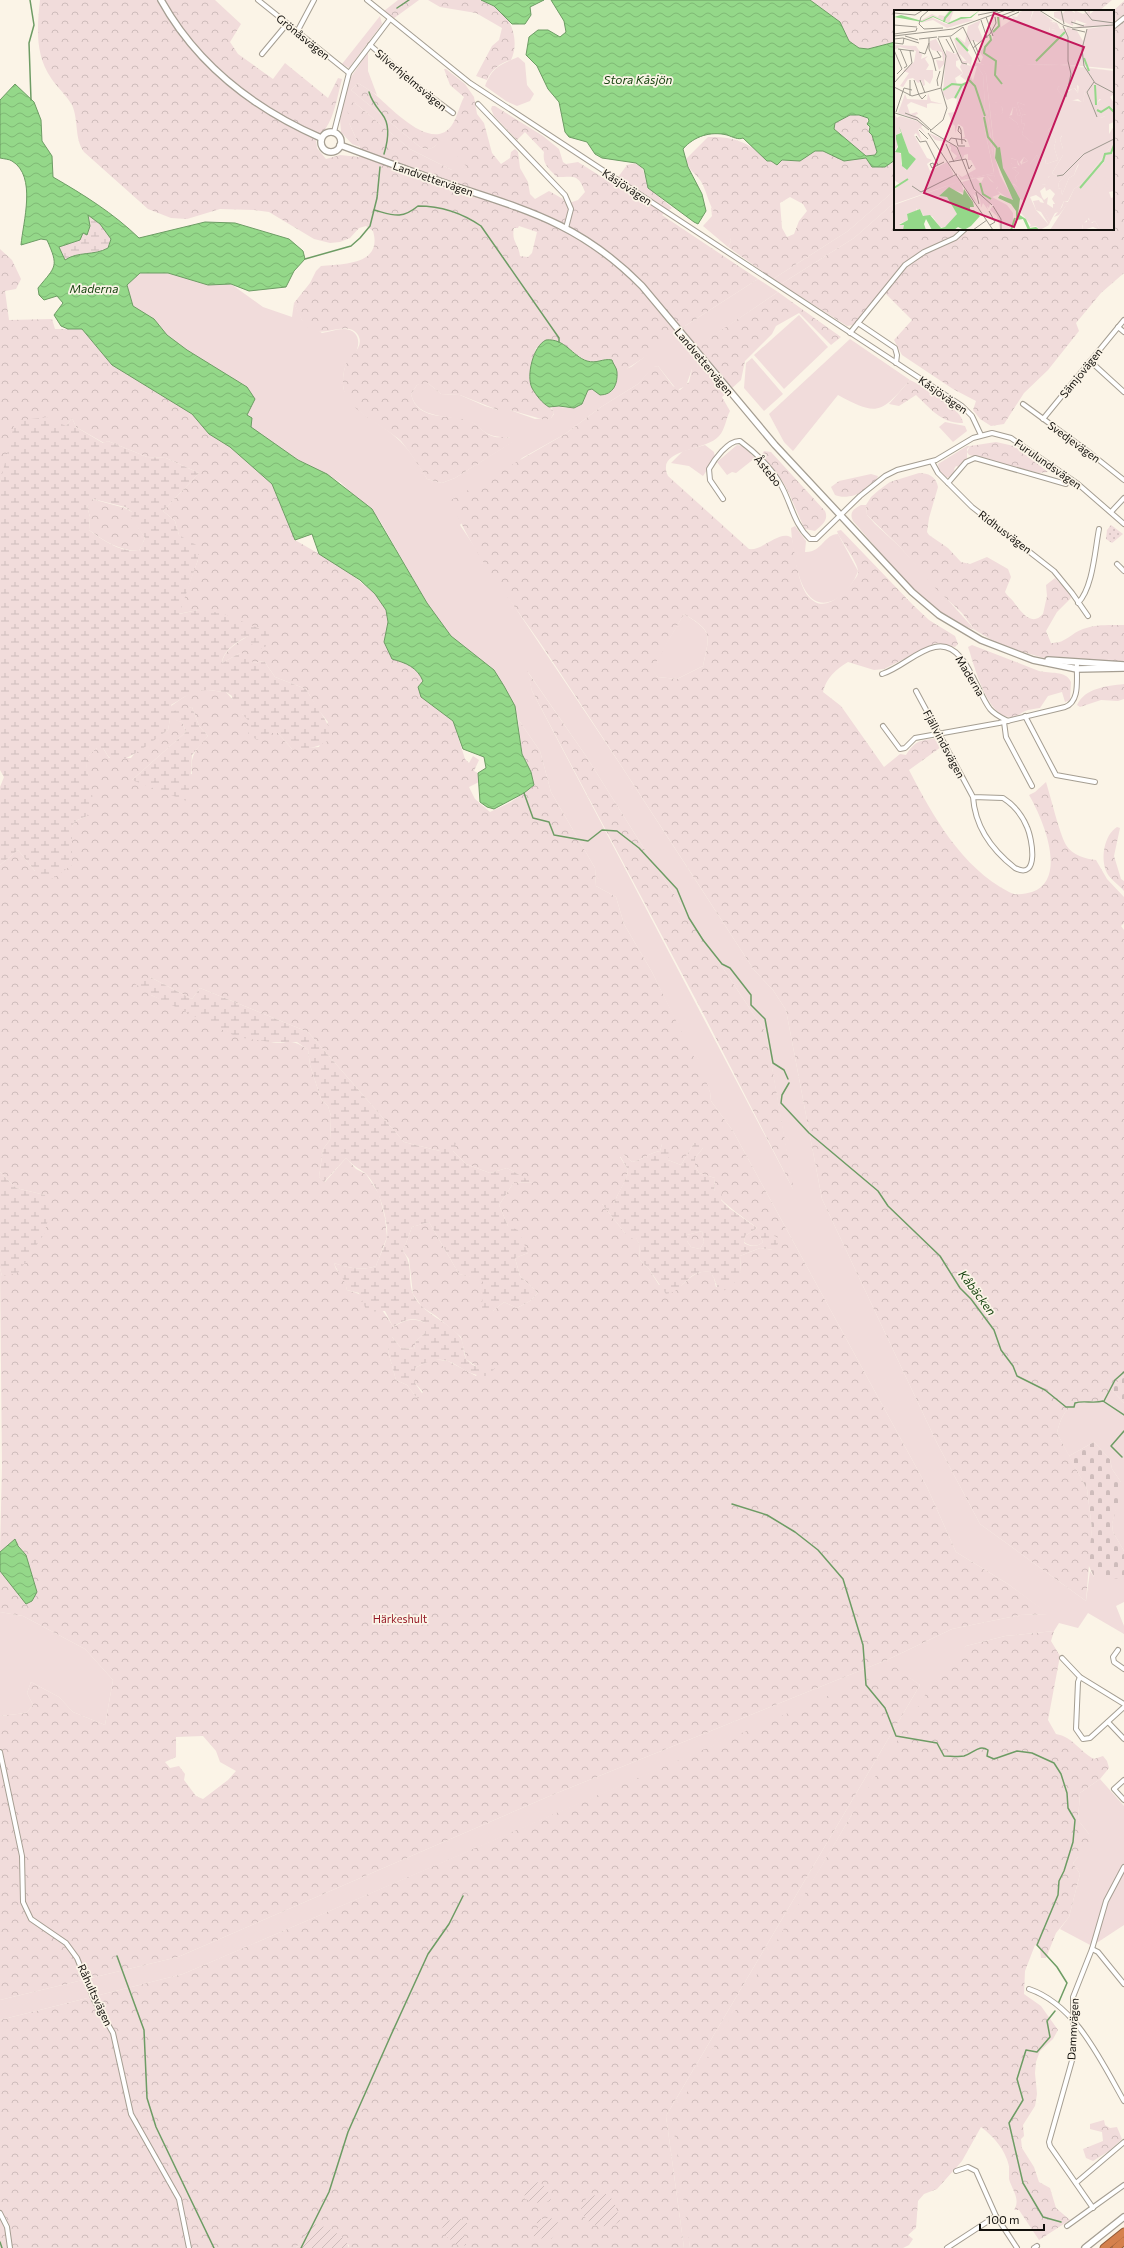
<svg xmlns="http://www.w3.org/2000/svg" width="1124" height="2248" font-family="Commissioner,sans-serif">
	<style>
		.grass { fill: #f1dcdb; fill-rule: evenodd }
		.forest { fill: url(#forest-crowns); fill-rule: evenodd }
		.wetland { fill: url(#wetland-marsh); fill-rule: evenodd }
		.cemetery { fill: url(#cemetery-stones) }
		.park { fill: url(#park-dots) }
		.garden { fill: url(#garden-furrows) }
		.water { fill: url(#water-waves); stroke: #6d9c64; fill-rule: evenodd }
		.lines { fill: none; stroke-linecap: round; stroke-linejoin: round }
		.stream { stroke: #6d9c64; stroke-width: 1.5 }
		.street-casing { stroke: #a59e92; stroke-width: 6 }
		.secondary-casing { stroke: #a59e92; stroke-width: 8 }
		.highway-casing { stroke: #915936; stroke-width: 9 }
		.street { stroke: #fff; stroke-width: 4 }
		.secondary { stroke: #fff; stroke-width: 5.5 }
		.highway { stroke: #d5814d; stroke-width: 7 }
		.labels { text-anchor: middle; stroke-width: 3.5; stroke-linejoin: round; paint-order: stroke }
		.street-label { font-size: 11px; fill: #12100c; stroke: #fbf4e7 }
		.park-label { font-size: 11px; fill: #961b28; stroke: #fbf4e7 }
		.water-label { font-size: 12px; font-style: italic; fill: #174410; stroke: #fbf4e7 }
		.inset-river { fill: none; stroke: #94d889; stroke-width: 2 }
		.inset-road { fill: none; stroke: #9e998f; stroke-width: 1 }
		.view { fill: #c2185b; fill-opacity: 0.15; stroke: #c2185b; stroke-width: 2 }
		.inset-edge { fill: none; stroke: #12100c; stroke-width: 2 }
	</style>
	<defs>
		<pattern id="forest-crowns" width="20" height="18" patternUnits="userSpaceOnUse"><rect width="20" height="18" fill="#f1dcdb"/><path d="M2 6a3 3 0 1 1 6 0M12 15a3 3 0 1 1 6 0" fill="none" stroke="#cebcbb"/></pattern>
		<pattern id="wetland-marsh" width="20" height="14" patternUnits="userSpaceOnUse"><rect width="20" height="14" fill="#f1dcdb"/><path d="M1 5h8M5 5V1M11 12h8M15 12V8" fill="none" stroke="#cebcbb"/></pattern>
		<pattern id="cemetery-stones" width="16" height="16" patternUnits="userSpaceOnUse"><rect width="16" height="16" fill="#f1dcdb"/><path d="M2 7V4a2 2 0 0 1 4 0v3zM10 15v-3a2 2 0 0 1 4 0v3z" fill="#cebcbb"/></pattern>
		<pattern id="park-dots" width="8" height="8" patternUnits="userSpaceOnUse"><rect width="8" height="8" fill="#f1dcdb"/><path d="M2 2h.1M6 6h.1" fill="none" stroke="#cebcbb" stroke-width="1.8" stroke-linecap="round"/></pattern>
		<pattern id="garden-furrows" width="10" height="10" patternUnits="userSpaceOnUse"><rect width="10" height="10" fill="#f1dcdb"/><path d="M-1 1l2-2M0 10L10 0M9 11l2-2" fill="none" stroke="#cebcbb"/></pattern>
		<pattern id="water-waves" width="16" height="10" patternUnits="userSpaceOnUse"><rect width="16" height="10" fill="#94d889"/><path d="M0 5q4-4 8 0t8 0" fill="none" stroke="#7fb875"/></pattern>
	</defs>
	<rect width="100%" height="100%" fill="#fbf4e7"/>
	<g class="grass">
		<path d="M380,16L382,24L349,68L342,64Z"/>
		<path d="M368,52V71L377,95L358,83L351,90L420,147C432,152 435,146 443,138L447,139L467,166L464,170H452L410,149L355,103L349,123L360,147L352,144L341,132L340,120L349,80Z"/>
		<path d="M518,57L525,63L527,85L534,94L530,101L517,106L506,101L485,86C493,66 500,65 518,57Z"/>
		<path d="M895,190V202L854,238L781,284L773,279L848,231Z"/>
		<path d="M711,207L728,229L731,241L728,247L703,226L712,216Z"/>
		<path d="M140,273H168L208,285L231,284L263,307L292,317L294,303L302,320L322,333C329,332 336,329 343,329C360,329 362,345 353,357C352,359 348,361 347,363C343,369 342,384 344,390C353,414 384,424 400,441C411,452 419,465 427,479L442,483L455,478L512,442L509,437C497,437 490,437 481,429C478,427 476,424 473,423C452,414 417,421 411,394L417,385L422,383H428L441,394L460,395L485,406L498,410H510L535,419L551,418L554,414L552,408L555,406L566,408L582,404L588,390L592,389L600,395C616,394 616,384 617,372L631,367L685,326L758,279L778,292L700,345L697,369H692L686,386L677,390L658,366L654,367L638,384L601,407L565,434L522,458L460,525L620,764L754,970L773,990L786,1010L822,1199L937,1443L980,1524L1086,1601L1090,1571L1094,1577H1124V1602L1116,1606L1124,1626V1634L1088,1613L1078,1628L1059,1623L1054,1631L1005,1636L966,1646L851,1816L747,1993L689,2239L690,2248H684L666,2116L920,1685L895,1668L183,1974L0,2020V2000L178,1957L552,1795L889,1659L952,1629L1020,1615L1048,1614L1008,1584L956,1552L927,1487L733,1131L711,1101L710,1092L652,972L624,924L616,897L596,886L595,868L551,792L540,751L518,719L514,706L494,670L451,636L427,603L379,519L340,482L298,460L250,427L247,415V387L187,350L167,335L154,319L133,306L127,285ZM528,672L586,756L650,858L766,1033L793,1189L532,691Z"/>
		<path d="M799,315L828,347L784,389L754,355Z"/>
		<path d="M850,339L910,380C881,413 878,417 838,395L793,451L784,442L769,414Z"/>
		<path d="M752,358L783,394L764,411L744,388L746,363Z"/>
		<path d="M945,422L965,426L967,431L953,442L939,427Z"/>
		<path d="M705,445L714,452L715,458L703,476L689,466L671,463L683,451Z"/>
		<path d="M737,445L743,446L755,458L736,473L732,472L727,475L717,462Z"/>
		<path d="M967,446H970L967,449V458L959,467L956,466L954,469L955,472L950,477L945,478L939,472L938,464Z"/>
		<path d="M861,505H866L867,515L875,524L900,547L975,630C926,614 887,559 853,521C849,513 853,509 861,505Z"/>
		<path d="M795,526L806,541L805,552C822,553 824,534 838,534L858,571C855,581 845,594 836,599C799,619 793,551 791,528Z"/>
		<path d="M684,614C713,632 710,634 703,666L677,679L658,677L651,669Z"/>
		<path d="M1111,1389L1124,1403V1551L1113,1532L1112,1524L1121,1487V1482L1112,1469L1110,1459L1094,1442L1069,1456L1057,1433C1063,1407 1072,1401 1099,1402Z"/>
		<path d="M0,1612L23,1616L85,1649L113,1680L105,1725L73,1712L59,1697L31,1682L27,1693L33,1705L26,1713L0,1716Z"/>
		<path d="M1100,1779L1124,1806V1925L1092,1946L1060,1929L1069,1917L1080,1874L1073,1863L1078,1857L1089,1834L1078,1820L1080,1793Z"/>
	</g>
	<g class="forest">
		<path d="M40,0H215L241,24L230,42L238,54L273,79L285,63L328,98L338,78L342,79C336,101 334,124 316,140L317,148L326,159L340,155L359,157L360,147L349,123L347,105L351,102L355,103L410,149L452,170H464L466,166L448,145L447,139H443C435,146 432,152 420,147L351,90L358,83C364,87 372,91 378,97C393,110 433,153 452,125C458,116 459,106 464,97L450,85L444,69H446L465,84L474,97L477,114L484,123L492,153L501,164L510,158L511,152L515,149L518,152L520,168L528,182L530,194L535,199L549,191L563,199L566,204L578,200L585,192C578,173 574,177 557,177C549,169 542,164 544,152L525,132L517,140L494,116L491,109L492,106H495L543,136L559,149L563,162L566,164L578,162L613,184L627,165L636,163C648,171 642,176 649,186C655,195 664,200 672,208L662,215L758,279L685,326L657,349L622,372H617L612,360C604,358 603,361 596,362C585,364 572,350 563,344L536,348C531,367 527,385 542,401C547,406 552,407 554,413L551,418L545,420L510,410H498L460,395L441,394L428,383L417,385L411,394C418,424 453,412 474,423C480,427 485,434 492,436C498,439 506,435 513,439V442L455,478L442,483L427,479C419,466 411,453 401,441C386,427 350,412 344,391C342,384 343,371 346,364C350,356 365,347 358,335C348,320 325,337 312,330C302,325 298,312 294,303L310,283L316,271L321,266C343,264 383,265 373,231L366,226L359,228L350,238L340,242L330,243L314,239L269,212L254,210L220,209L187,219L171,218L148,209L84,152C74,138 79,121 72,105C67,96 57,87 51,78C35,54 37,28 40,0ZM519,226L537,232L532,253L528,257L520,256C519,244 511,242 514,228H518Z"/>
		<path d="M398,0H419L393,19L384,11Z"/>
		<path d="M428,0C444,0 465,0 481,0C507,5 522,37 511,60C500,63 491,70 487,80L476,76L492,46L499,40L502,28L476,13L440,7Z"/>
		<path d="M810,0H1112L1099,11H895V42L868,49L859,48L849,41L840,22Z"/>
		<path d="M1124,1V273L1101,293L1076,323L1079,331L1048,370L1024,393L1004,424L991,426L980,419L973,410L976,401L953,389L902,355L894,340L912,320L883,291L854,325L847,326L781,284L854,238L895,202V229H1113V11Z"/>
		<path d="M850,115H859L867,118L869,132L872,135L877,153L875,155L866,156L834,129L835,123Z"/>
		<path d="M708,137C732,136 751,142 767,161H800L815,151H823L845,161L866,158L873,167H885L895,160V190L848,231L773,279L728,247L731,241C726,222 718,221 711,206C707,197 705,187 700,180C694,171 690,173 686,159ZM790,197L803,204L807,211L799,221L794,234L787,237L782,228L780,203Z"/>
		<path d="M0,249L12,260L21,279L16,289L5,291L9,320L52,319L55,329H82L112,365L193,414L209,434L230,447L272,484L295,540L345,569L375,594L386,610L388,622L384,642L420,674L423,681L421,697L453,721L465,759L469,763L473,756L479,760L474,771L478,773L479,782L469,787L475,799L490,812L511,802L534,785L531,772L522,754L518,719L540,751L551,792L595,868L596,886L616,897L624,924L652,972L706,1081L710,1092L711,1101L733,1131L927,1487L956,1552L1008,1584L1049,1614L1020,1615L952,1629L889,1659L552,1795L178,1957L0,2000V1716L26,1713L33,1705L27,1693L31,1682L59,1697L73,1712L105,1725L113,1680L85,1649L23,1616L0,1612V1571L17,1591L19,1597L37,1592L26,1555L18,1546L15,1539L0,1552L2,1466L0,1268L2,1276L45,1195L16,1188L0,1172V865L18,850L35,871L72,865V827L75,821L87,816C88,807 89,797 89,788C89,772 80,759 97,748H103L109,758H131L137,750L168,730L170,718L182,722L186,732L132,780L192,774C189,756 197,748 208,736L199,726L192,707L174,712L171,706C181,699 193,689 206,690C213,690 219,692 226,692L242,710V714C256,723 259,732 278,733L292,749L319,747L328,722L317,708L306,689L275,677L264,661L253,663L240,653L222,663C224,650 237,643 248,636L271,644L198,610L178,614L198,560L179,535L175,521L163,511L199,473L166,458L147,457L108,441L104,443L76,427L72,418L66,426L4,470L0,483ZM150,977L192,999L200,988L308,1032L404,1142L440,1151H453L466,1164L490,1173L507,1168L533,1183L514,1182L499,1205L508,1226L528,1253L515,1258L520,1276L538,1293L530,1301L517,1308L504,1302L493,1311L483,1279L459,1274L429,1222L412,1227L403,1251L409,1259L413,1294L422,1307L436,1316L461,1337L466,1359L480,1369L476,1376L448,1361L432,1359L415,1368V1383L423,1392L417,1398L407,1385L396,1380L388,1351L392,1337L401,1348L414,1349L416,1341L425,1333V1323C413,1317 405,1320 393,1327C383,1307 370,1296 347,1290L344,1277L336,1269L334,1263C348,1268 362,1271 376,1266L387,1237L385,1218L379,1194L366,1174L356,1169L346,1158L325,1182L319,1177L323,1149L330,1140L331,1116L328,1106L321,1099L310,1065L308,1050C288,1035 285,1047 268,1041C228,1028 189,1012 151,995ZM694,1143L703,1148L695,1158V1166L699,1173L715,1178L714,1192C727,1207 742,1216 757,1228L745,1236L744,1242C751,1247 757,1247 763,1242L759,1234L773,1250L760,1248L740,1256L741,1272L716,1287L714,1278L710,1272C696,1270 691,1277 681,1286L659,1285L649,1269L640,1260L639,1244L636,1237L625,1233L602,1204H614C618,1191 627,1182 628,1170L620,1157L624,1155L632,1162C642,1160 649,1153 660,1151L662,1144L668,1160L681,1165ZM203,1736L216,1751L220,1762L236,1771L228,1780L203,1799L196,1796L184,1780L185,1774L179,1766L170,1768L165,1762L176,1757V1737Z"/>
		<path d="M778,292L841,337L831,345L799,313L776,326L772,334L745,361L741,380L722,397L730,411C726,418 725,430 719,436C705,452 655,448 668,476L749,549C763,551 780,529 792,538C795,554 798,586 809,597C824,614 842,595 852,583C854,579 858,577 858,572C859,564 842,542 838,534L837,531L841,530L913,605L929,620L955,636L958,644L955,647L936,643L884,669L874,670L848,662C836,669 826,678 823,692L841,706L884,767L900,754L906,755C916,740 919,741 937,738L941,747L909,770C933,816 961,867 1009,892C1016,896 1025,894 1032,892C1069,879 1042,817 1029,795L1035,792L1046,782C1051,798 1059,832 1066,845C1072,855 1086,859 1096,860L1107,879L1124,897V923L1121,926L1124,930V1375L1099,1402C1072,1401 1063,1407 1057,1433L1087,1489L1092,1529L1086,1601L980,1524L937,1443L822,1199L786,1010L773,990L754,970C686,865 618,760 549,656C517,607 471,554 451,500L565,434L601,407L638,384L653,367L658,366L673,386L680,390L689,382L692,369L697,368L699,345ZM684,614C713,631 710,634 703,666L677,679L658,677L652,669Z"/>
		<path d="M910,380C922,386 964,410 963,423C942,424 930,408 916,395L899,406L889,404Z"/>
		<path d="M996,442L1014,446L1048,472L1039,473L969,455L967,452L970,446Z"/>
		<path d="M764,451L771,452L825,511C829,520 822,525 815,531L805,529C795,510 789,487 775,471C770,466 763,461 762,454Z"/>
		<path d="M919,473C928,473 936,476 938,487L929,518L927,532L929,535L948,548L961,562L970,564L987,557L1008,569L1011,577L1005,592C1007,596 1011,598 1013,601C1020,610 1031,628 1043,614L1047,596L1046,585L1055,578L1070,593L1071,598L1057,612L1046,631L1051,643C1065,644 1071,633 1083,629C1095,624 1111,625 1124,625V663L1067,661L1044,658L1002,646L975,630L962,613L937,590L900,547L867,515L866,505L871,497L879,490L890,482Z"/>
		<path d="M871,474L878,476C873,491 848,501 835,495L831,487L839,481Z"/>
		<path d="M92,499L125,508L132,512V518L145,538L139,551C120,551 104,541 89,530L90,517L87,506Z"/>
		<path d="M972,645L1039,671C1050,674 1066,670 1071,682L1070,700L1065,702L1062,692L1048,696L1040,708C1035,709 1032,709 1028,710C1021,712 1018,717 1011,717C987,718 974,664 968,647Z"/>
		<path d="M527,671L586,756L650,858L766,1033L794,1191L704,1015L532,691Z"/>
		<path d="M1124,684V699L1118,701L1101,700L1080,707L1077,705C1085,688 1106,686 1124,684Z"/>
		<path d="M1117,827L1120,828L1114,856L1121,879L1124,881V891C1119,885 1110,879 1107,873C1100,859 1104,835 1117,827Z"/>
		<path d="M702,1231L704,1242L700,1249L691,1247L687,1241V1235Z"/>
		<path d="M1054,1631L1051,1641L1060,1656L1048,1720L1056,1734C1073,1737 1079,1751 1094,1759L1103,1756L1107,1761L1109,1768L1100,1779L1080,1793L1078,1820L1089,1834V1852L1078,1857L1073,1863L1080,1874L1069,1917L1056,1933L1046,1958H1041L1040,1948L1035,1945L1025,1971L1024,1994L1041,2006L1058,2030L1053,2039L1040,2051L1036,2062L1035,2073L1037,2094L1035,2106L1023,2125L1024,2136L1021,2139L1022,2148L1034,2167L1039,2182L1050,2188L1056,2208L1070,2220L1039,2240L1019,2210H1014C1021,2199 1012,2190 1009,2179C1009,2175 1009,2170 1009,2166C1005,2149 994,2137 981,2127L962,2161L937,2189L924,2194L918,2201L916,2228L908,2235L913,2239L909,2245L903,2248H690L672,2117L851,1816L930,1687L966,1646L1005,1636Z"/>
		<path d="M895,1667L920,1685L666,2116L684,2248H349V2245L312,2225L296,2248H0V2020L183,1974Z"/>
		<path d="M1104,2120L1105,2125L1110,2128L1117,2127L1122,2139L1109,2151L1093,2161L1086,2158L1083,2149L1103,2141L1102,2132L1090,2129V2124Z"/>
	</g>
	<g class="wetland">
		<path d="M87,214L100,224L111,239L108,248C94,256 76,251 65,260L59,247L83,233L86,235Z"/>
		<path d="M47,417L66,426L72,418L76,427L103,443L108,441L147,457L166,458L199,473L163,511L175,521L179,535L198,546V560L179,614L198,610L222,613L270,633L271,644L260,649L251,644L248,636C237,642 223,650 222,663L240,653L250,655L253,663L264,661L275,677L306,689C315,705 327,719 333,737C318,748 310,749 292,749L278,733H270L257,740L248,734L251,723L242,714V710L233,705L232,696L226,692C219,692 213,690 207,690C194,690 181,699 171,705L174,711L192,707L199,726L208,736L192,755L189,802L132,780L186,732L182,722L170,719L168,730C156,738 127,764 113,760C108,758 106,752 103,748H97C75,763 96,784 92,804C92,808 89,812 87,816L75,821L72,827V865L52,879L35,871L18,850L0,865V787L4,777L0,770V483L15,421ZM93,499L125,507L132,512L131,518L145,538L139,551C120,552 104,541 89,530L90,517L87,506Z"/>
		<path d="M150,977L192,999L200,988L308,1032L404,1142L440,1151L449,1141L456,1143L453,1151L466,1164L490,1173L507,1168L534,1183L514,1182L499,1205L508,1226L518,1230L528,1253L515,1258L520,1276L538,1293L530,1301L517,1308L504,1302L493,1311L482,1310L483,1280L459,1274L429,1222L412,1227L403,1251C414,1266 407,1279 413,1294C421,1313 448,1321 460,1337C465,1343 462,1354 467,1360C476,1369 484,1369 495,1368L488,1376C456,1377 454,1345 415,1368V1383L426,1399L417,1398L407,1385L396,1380L388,1351L391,1336L401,1348L414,1349L416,1341L425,1333V1323C413,1316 404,1320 393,1327L385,1311L367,1312L359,1293L347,1290C344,1276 338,1274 334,1263C348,1268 362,1271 376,1266C379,1257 385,1246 387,1237C389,1221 378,1184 365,1173C358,1168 352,1165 346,1158L324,1182L319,1177L323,1149L330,1140L331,1116L328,1106L321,1099L310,1065L308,1050L297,1042H270L237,1037L151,995L134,983Z"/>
		<path d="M694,1143H701L703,1148L695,1158V1166L699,1173L715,1178L714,1191L722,1194L721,1200L729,1208L757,1228L745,1236L744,1243C751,1247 757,1247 763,1242L759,1234L760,1230L779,1238L778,1244L773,1250L760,1248L740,1256L741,1272L735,1282L725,1290L719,1292L714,1278L710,1272C686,1269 686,1291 666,1294L649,1269L640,1260L639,1244L636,1238L633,1239L625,1233L602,1204H614C618,1191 627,1181 628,1170L620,1156L624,1155L632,1162C642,1160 649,1153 660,1151L662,1144L669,1147L668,1160L681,1165ZM702,1231L704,1242L700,1249L691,1247L687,1241V1235Z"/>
		<path d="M0,1172L16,1188L45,1195L50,1213L44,1234L18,1273L2,1276L0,1268Z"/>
	</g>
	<g class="cemetery">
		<path d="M1124,1375V1403L1111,1389Z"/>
		<path d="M1094,1442L1110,1459L1112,1469L1121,1482V1492L1112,1524L1113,1532L1124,1551V1579L1094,1577L1088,1564L1092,1529L1087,1489L1069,1456Z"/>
	</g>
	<path class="park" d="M1111,525L1123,534L1112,543L1106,539L1107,530Z"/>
	<g class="garden">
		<path d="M537,2182L547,2188L551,2201L535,2203L525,2199L524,2188Z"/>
		<path d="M605,2193L614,2201L620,2221L611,2227C592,2225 586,2225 580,2205L588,2197Z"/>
		<path d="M548,2218L556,2219L560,2227L551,2239L536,2238L531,2234L538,2228L536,2220Z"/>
		<path d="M460,2219L469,2224L463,2232L466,2245L460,2247L447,2237L441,2230L446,2221Z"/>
		<path d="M312,2224C325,2225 345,2235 349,2248H296Z"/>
	</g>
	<g class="water">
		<path d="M481,0H544L530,7L531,15L525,24H512L494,6Z"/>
		<path d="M551,0H810L840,22L849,41L859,48L868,49L895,42V160L885,167H872L866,158L844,161L823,151H815L800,161L782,160L777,165L771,161H767L743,138C738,140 733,137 727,135C711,131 694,136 683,149L688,167L702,194L706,211L698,224L694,222L648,188L644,169L636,163L602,158L595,154L587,142L569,137L565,132L559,102L548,89L537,66L526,55L529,37L538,30H548L560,37L566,32L564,21ZM850,115H859L868,118L869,121L867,124L870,127L869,132L872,135L877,152L875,155L866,156L834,129L835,123Z"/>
		<path d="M15,84L34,102L41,120L42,141L52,156L53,177C84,195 113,213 139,238L205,222L235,223L289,239L303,251L305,259L294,271L286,287L249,291L231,284L208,285L168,273H140L127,285L133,306L154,319L167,335L187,350L247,387L255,399L247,415L252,418L251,427L298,460L327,474L372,509L427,603L451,636L494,670L504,686L515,706L522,754L531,772L534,785L524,793L494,809L487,807L480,802L478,773L486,768L484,757L463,749L453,721L421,697L418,687L423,681C417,667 406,663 392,659L384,642L388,622L386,610L375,594L360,580L319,554L312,534L295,540L272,484L230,447L209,434L192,414L112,365L82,329H68L61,326L54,315L63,303L57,296L44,300L39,295L38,288C56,266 59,267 47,240L41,239L21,245C23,222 37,176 12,161C9,159 4,159 0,158V100ZM88,215L100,224L111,239L108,248C94,256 78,251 65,260L59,247L80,240L83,233L87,235L90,226Z"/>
		<path d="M546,340C565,338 572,356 587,361C597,364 603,358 612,360C613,364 617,368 617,372C618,384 613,395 600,395L592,389L588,390L582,404L574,408L559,406L549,407C542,403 536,395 532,388C526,376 533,346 546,340Z"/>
		<path d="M15,1539L18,1546L26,1555L37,1592L32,1601L26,1604L0,1571V1552Z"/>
	</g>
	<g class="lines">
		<g class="stream">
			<path d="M30,0L34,25L29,43L31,100"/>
			<path d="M397,8L409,0"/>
			<path d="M369,92C372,102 376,106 382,114C391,125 388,141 384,154"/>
			<path d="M374,210C393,215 401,220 418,206C441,206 462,213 481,226L559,338V342"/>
			<path d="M305,259L351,246L360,238L370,226L377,198L380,167"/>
			<path d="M524,793L533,818L549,822L554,835L588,841L602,830L617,831L639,848L677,889L689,918L703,940L722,964L730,968L751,995V1005L765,1019L773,1063L784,1070L788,1079"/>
			<path d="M789,1083L782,1095L781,1103L809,1133L878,1191L888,1206L940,1256L960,1288L971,1299L994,1330L1001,1350L1013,1366L1017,1376L1045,1390L1066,1407H1074L1075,1403C1083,1400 1094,1404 1103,1401L1124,1415"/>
			<path d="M1104,1401L1115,1380L1124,1372"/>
			<path d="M1122,1457L1111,1446L1124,1431"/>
			<path d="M732,1504L767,1515L795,1532L818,1550L843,1579L863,1645L866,1685L885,1708L896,1736L937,1743L944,1756C950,1756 959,1757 964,1756C974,1753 979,1744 988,1750L987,1756L994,1759L1017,1751L1032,1753L1054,1763L1061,1774L1067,1793L1068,1808L1075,1820L1073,1842L1064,1871L1059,1881L1058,1895L1037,1945L1057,1967L1067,1983L1058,2004"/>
			<path d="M117,1956L144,2030L147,2098L156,2127L214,2248"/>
			<path d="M1055,2011L1047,2021L1050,2037L1037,2052L1026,2050L1017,2079L1023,2100L1009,2123L1023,2183L1043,2217L1061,2222"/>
			<path d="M0,2242L2,2248"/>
			<path d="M301,2248L329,2192L348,2132L391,2035L428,1954L449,1924L463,1896"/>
		</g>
		<defs>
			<g id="street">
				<path d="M258,0L349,73"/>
				<path d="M367,0L470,83L962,406L972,416L981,435"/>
				<path d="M1113,27L1124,18"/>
				<path d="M297,32L314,0"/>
				<path d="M370,45L422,90L453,113"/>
				<path d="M262,54L287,24"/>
				<path d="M478,104L565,195L571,209L566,228"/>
				<path d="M334,132L349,73L390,19"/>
				<path d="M858,323L895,348L897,355L896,363"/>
				<path d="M1118,327L1124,332"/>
				<path d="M850,333L905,265L924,252L955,238L965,229"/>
				<path d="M1090,361L1124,392"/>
				<path d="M1023,404L1090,453L1124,480"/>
				<path d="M1043,419L1124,320"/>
				<path d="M932,462L938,473L972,507L1054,571L1072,593L1088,616"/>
				<path d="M948,483L966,462L975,458L1066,484"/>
				<path d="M723,499L710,480L709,469C714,460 728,440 740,441C756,453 773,469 782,487C792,506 794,524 810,539H816L860,496L885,476L897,470L936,460L973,438L992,433L1011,438L1078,484L1124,524"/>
				<path d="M1111,512L1124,498"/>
				<path d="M1117,564L1124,571"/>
				<path d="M1078,603C1093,588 1095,549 1099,529"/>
				<path d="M882,674C901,668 916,651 935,647C965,640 976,691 990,709C995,715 1002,718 1008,721"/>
				<path d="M916,691L973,797C975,827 992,850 1015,868C1040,881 1032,838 1027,827C1022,815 1014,805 1003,798L973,797"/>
				<path d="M1025,716L1056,775L1095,782"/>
				<path d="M1004,722L1006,737L1032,786"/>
				<path d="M883,726L900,749L905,748L915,738L999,723L1065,707C1081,701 1076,678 1077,663"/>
				<path d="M1118,1650L1113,1657L1114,1662L1124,1669"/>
				<path d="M1062,1658L1080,1677L1124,1704"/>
				<path d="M1080,1677L1078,1682L1076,1729L1083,1739L1090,1738L1124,1707"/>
				<path d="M1108,1722L1124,1739"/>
				<path d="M0,1752L22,1856L23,1902L31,1919L66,1943L77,1958L94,2000L113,2033L131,2114L179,2199L189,2248"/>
				<path d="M1124,1780L1114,1789L1124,1800"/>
				<path d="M1092,1949L1098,1952L1124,1984"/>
				<path d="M1029,1989C1076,2005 1101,2061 1124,2101"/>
				<path d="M956,2171L968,2167L976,2171L996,2216L1017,2248"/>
				<path d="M1076,2183L1124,2142"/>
				<path d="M1093,2208L1050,2146L1049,2142L1073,2057V1997L1092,1949L1106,1901L1124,1867"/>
				<path d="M0,2213L7,2227L10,2248"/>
				<path d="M1067,2226L1124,2185"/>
				<path d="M947,2248L996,2216"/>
				<path d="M1034,2248L1037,2246"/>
			</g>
			<g id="secondary">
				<path d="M161,0C197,65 255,109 321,138"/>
				<circle cx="331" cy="142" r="10"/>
				<path d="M340,145C375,158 410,171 445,183C526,210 580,223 642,286L775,445L912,592L939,615L981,640L1033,660L1077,669L1124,668"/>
				<path d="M1048,660L1124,665"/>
				<path d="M1085,2248L1124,2217"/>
			</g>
			<g id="highway">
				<path d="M1104,2248L1124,2232"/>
				<path d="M1116,2248L1124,2241"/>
			</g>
		</defs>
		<use href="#street" class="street-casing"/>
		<use href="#secondary" class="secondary-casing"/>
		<use href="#highway" class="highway-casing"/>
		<use href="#street" class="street"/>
		<use href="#secondary" class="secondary"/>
		<use href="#highway" class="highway"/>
	</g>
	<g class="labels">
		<g class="street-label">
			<text transform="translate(303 37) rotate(39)" y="4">Grönåsvägen</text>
			<text transform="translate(411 80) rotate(40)" y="4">Silverhjelmsvägen</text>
			<text transform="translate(433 179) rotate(19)" y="4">Landvettervägen</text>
			<text transform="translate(627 187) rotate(33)" y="4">Kåsjövägen</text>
			<text transform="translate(704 362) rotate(50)" y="4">Landvettervägen</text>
			<text transform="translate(1081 373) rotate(-51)" y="4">Sämjovägen</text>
			<text transform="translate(943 395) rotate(35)" y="4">Kåsjövägen</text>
			<text transform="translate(1074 442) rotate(36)" y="4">Svedjevägen</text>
			<text transform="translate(1048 464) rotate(35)" y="4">Furulundsvägen</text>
			<text transform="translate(768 471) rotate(51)" y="4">Åstebo</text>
			<text transform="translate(1005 532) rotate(37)" y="4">Ridhusvägen</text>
			<text transform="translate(970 676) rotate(59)" y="4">Maderna</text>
			<text transform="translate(944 744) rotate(62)" y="4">Fjällvindsvägen</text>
			<text transform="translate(95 1995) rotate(65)" y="4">Råhultsvägen</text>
			<text transform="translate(1073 2029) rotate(-87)" y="4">Dammvägen</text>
		</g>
		<g class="park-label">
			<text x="400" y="1623">Härkeshult</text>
		</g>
		<g class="water-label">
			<text x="638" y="84">Stora Kåsjön</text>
			<text x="94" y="293">Maderna</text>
			<text transform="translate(977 1293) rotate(53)" y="4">Kåbäcken</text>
		</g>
	</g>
	<g transform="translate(894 10)">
		<rect width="220" height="220" fill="#fbf4e7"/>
		<path d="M55,0H60L55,13L39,6L29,11H26L38,4L44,7L45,5L51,6ZM140,0L132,27L99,54L100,56L166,54L220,61L166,55L94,58L87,56L92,64L101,148L106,165L119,189L118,191L102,180L104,177L100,165L93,166L99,174L90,167L67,170L78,165L79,168L100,163V161L89,112L91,96L89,65L83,56L78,57L76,64L79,71L74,72L66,66L69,63L66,57L68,52L61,44L64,42L69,51H73L75,53L70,54L77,56L81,52L90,55L134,17ZM93,99L98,136L99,146L91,111ZM37,7L52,14L67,8L80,10L53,18L39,10L26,13ZM185,74L191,81L189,93L184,89L176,91L171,89L163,79L165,76L175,81L180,78L184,83Z" fill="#f1dcdb" fill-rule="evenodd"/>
		<path d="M131,0H139L135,14L140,0H144L159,11H156L162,15L161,18L155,17V20L157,23V19L161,20L164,29L172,23L173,17L183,21L189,31L193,19L219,15L192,18L182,16L193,14L182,10L181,14L176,0L181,3L180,0L189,4L196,0V4L201,0H220V59L166,54L100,56L99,54L105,48L94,56L86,54L89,47L86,42L99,28L98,22L105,14L103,7L106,6L107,17L119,9L118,6L123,7L126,2ZM87,10L84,17L89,29L85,33L78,30L74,37L73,41L78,48L77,56L64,42L60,29L64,27L71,33L74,16ZM42,29L51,45L50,54L45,60L42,50L49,51L48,42L38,40L35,36L36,31ZM0,35L22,36L28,45L27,49L34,46L31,49L35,55L32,60H39V67L36,74L30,69L31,75L29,76L28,71L24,73L19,68L14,69L9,77L6,76L15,63L9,61L20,52L22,41L6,37L0,40ZM52,40L61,44L65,50L62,51V56L69,63L61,68L63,74L79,71L83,56L89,65L91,96L89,112L100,163L79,168L78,165L67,170L64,164L68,167L82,159L77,150H74V144L70,145L69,149L63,137H76L73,129L68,128L71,127L69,117L64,114L61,123V116L59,114L56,117L58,112L54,103L61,102L63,89L58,88L53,90L49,84ZM166,55L220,61V84L216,87L220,93V112L215,114V124L220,116V132L191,171L180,179L174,191H170L165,202L161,203L156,212L145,192L150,193L148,189L142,185L136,187L142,200L155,215L146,220L142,216L135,217L137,215L127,203L130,191L124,188L114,170L108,157L106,137L102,138L101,144L92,64L86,56ZM200,74L203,89H207L203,93L206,100H211V106L207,108L203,106L193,81ZM183,75L191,81L189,92L171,89L163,79L165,76L170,82L181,78L184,83ZM102,92L108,97L109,102L106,105L100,104L98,96ZM123,92L131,95L127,98L132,105L129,104L127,108L128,114L131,113L128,124L140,134L128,125L123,113L115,107L119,97L122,98L124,106L127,105ZM159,115L160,120L168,126L166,129L169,139V145L158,163L162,166L157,164L152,171V174L139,176L130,182L119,174L123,171L121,167L125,163L118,158L123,157L117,153V148L123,150L126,156H128L126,152L130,147L134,151L128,154H136L143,145L145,149L151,148L152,154L164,150L160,137L162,130L154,120ZM185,154L180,165L175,168L168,185L167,179L164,178L165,172ZM151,177L152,181L156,179L161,184L158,189L161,194H159V198L153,194L154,187L150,190L148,187L146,181ZM34,83L37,91L49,94L37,93L33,94V98L17,92L13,95L16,104L23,102L24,104L21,105L28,111L4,103L11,84L13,89L33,90ZM93,98L99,146V147L91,111ZM0,103L3,108L6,106L23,111L29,115L27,117L32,124L26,118L24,120L28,131L22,123L20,125L33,148L38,150L33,154L36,161L53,152L59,163V167L62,165L67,171L0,194V181L6,174L0,170ZM6,120L16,145L22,149L12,160L7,154V144L1,141L5,132L2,125L6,123ZM35,123L55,132L62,137L67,149L60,150L63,146L57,141V136L55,138L56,133L41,130ZM212,150L220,151V181L215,182L217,188L220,187V220H206L201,211L196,213L195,208L188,215L189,220H156L178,186ZM93,166L100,165L105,175L102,179L106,184L98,187L113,195L119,203V211L115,220H106L103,206L96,200L99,195L96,194L95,198L93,196L94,200L89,193L87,198L86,189L79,184L84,194L75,185L68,172L82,168L87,173L90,167L100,173ZM67,171L70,183L56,179L58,181L55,182V177L45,186L53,187L63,203L62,208L51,217H46L38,206L30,207L26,199L23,200L22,198V201L13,204L14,210L5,214L10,215L11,219L0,220V195Z" fill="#f1dcdb" fill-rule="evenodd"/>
		<path d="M200,73L203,88H206L203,93L206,100H211V106L207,108L203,107L193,80ZM102,92L107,94L109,102L106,106L99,104L96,94ZM123,92L131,95L130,98H127L133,105L129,104L127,108L128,114L131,113L128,124L140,134L127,125L123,113L114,106L118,105L119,97L122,98L124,106L127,105ZM160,115V120L168,125L166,129L169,139V145L158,163L162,166H155L152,174L138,177L132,183L128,182L119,173L123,171L121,167L125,163L118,158H123L117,153L116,148L123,150L124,155L127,156L130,147L134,151L128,153L129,154H136L143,145L145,149L151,148L152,154L164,150L160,137L162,130L154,120ZM220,132L218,142L220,151L209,152L188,175L187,183L184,181L181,184L165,205L160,207L168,197L170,191L174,192L180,179L191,171ZM184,154L180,165L175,168L168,185L167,179L164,178L165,172ZM218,166V175L213,177L211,172L209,178L207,176L202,186L197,187L196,183L201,182V173L204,177L210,167L215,169ZM145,190L156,212L155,215L147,202L142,200L139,191ZM193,208L198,213L201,211L206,220L199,217L189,220L188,213L193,212Z" fill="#f1dcdb"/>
		<path d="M172,0H176L180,5L179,16L160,7V2L166,1L169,3ZM156,11L163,13L166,19H173L169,28H162L161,20L157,19L159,23H156L155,16L161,18V14Z" fill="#f1dcdb"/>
		<path d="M86,0L77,8L67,9L55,14L39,7L28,12L0,7L7,5L28,11L39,6L54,13L67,7H76ZM5,116L15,143L22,149L13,160L8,156L7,143L1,142L4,137L2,129V125L7,123ZM106,137L109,158L126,189L124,204L132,209L136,218L142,217L146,220H134L129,209L122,210V201L117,194L104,188L106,185L119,190L101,148L102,138ZM55,177L69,185L70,179L79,192L80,197H76V200H80L86,206L77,216L70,220L64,217L60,220H38L32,209L30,214L32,220H9L10,215H5L14,210L13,204L26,199L29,206L36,205L47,218L51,217L63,204L53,187L45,186Z" fill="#94d889"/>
		<path class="inset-river" d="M50,12L51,8L58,0M99,22L105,16L104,7M96,25L97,30L91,37L90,43L102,51L101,65L108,74M62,28L74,41M190,48L195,61M142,51L171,22M75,66L74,69L81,76L91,106M201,75L202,95M49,80L58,74L68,75M61,88L68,75L74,72M203,100L207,102L215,97L220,102M90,107L94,127L103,138M86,173L89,184L97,189M0,178L14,169M186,178L209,151L211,144L217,143L220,135M117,220L121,208"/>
		<path class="inset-road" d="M145,0L169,15L179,18L219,15M167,0L170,14M190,0L198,10L220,13M0,3L21,5L29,0M84,5L104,1M106,6L123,0M92,7L99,26M109,9L125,2M87,10L93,28M177,12L190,16M25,14L30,19L49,18M25,14L27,7L35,0M0,15L23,17M169,16L174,27V51L177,64L172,87M69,17L86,52M178,19L191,22M193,19L188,39L190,56L201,73L220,83M0,24L22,21L23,18M0,26L59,19L112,0M11,26L24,30M44,27L57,26L69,17M56,27L68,53L73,54M35,28V39L39,49M0,29L9,28L25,33M25,29L43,27M52,29L60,43M79,30L85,45M0,33L9,34L10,28M79,38L96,24L102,13L101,7M4,39L20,41M6,39L13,56L10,58M0,40L8,59L3,64M25,42L31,44L35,33M42,61L39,49L47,47L43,41M16,70V86M20,70L25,85L28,89L32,85M26,70L31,83M200,72L193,82L203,107M0,73L18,53L16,41M44,76L43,70L46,61M0,77L18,86L47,78M2,102L10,78L18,80M1,103L23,110L35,120M11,103L24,108L37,120M25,120L34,129M36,121L49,110L53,98L47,78L52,46L44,28M36,121L63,137L80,179L98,195M34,123L99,220M67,124L64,121L65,116L67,120L68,134M22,126L26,132L32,131L44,155M62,129L64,136H71M55,131L57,128L71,130L72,132M52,134L60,152M55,152L72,149L75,159L78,155M41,157L39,153L36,154L38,158L50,152M163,166L169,165L190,144L220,129M18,176L27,182L63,164M82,182L85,194M99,196L107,209V220M95,201L101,212L96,215M79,220L93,210"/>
		<path class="view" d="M100,3L190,37L120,217L30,183Z"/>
		<rect width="220" height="220" class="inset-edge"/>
	</g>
	<path d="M980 2224v6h64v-6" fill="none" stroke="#12100c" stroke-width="2"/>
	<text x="986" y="2224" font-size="12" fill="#12100c" stroke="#fbf4e7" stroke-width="3" paint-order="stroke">100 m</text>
</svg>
